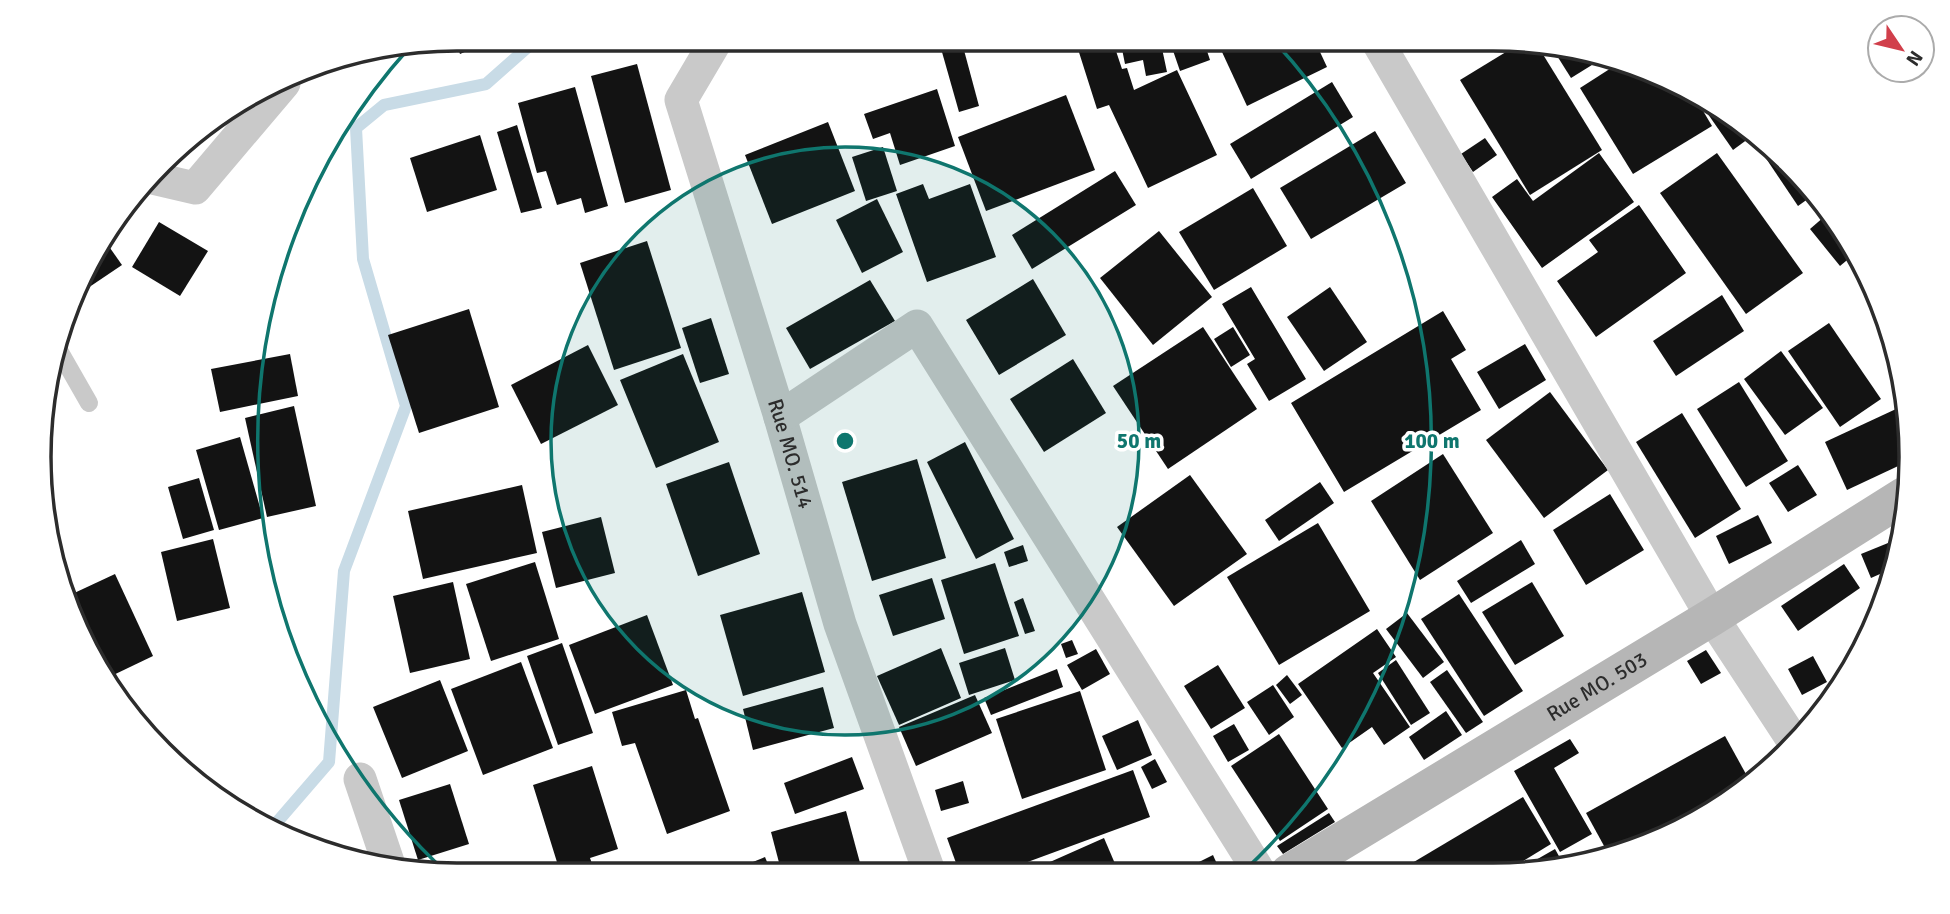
<svg xmlns="http://www.w3.org/2000/svg" width="1950" height="914" font-family="Signika,sans-serif">
	<style>
		.lines { fill: none; stroke-linecap: round; stroke-linejoin: round }
		.stream { stroke: #c8dbe6; stroke-width: 12 }
		.building { fill: #131313 }
		.lane { stroke: #c9c9c9; stroke-width: 18 }
		.street { stroke: #c9c9c9; stroke-width: 33 }
		.secondary { stroke: #b6b6b6; stroke-width: 38 }
		.ring { fill: none; stroke: #0f766e; stroke-width: 3.5 }
		.labels { text-anchor: middle; stroke-width: 7; stroke-linejoin: round; paint-order: stroke }
		.street-label { font-size: 21px; fill: #2c2c2c; stroke: #fff }
		.rim { fill: none; stroke: #2c2c2c; stroke-width: 3.5 }
		.centre { fill: #0f766e; stroke: #fff; stroke-width: 3.5 }
		.ring-label { font-size: 21px; text-anchor: middle; font-weight: bold; fill: #0f766e; stroke: #fff; stroke-width: 7; stroke-linejoin: round; paint-order: stroke }
	</style>
	<rect width="100%" height="100%" fill="#fff"/>
	<g class="lines">
		<path class="stream" d="M272,828L329,762L344,571L406,406L363,259L356,128L384,105L486,84L537,39"/>
	</g>
	<g class="building">
		<path d="M457,38L495,39L460,54L454,39Z"/>
		<path d="M961,39L979,106L959,112L940,45Z"/>
		<path d="M1100,39H1112L1122,69L1127,68L1134,90L1177,70L1217,155L1148,188L1109,105L1097,109L1077,46Z"/>
		<path d="M1120,39H1160L1167,72L1146,76L1143,60L1125,64Z"/>
		<path d="M1169,39H1203L1210,60L1180,71Z"/>
		<path d="M1216,39H1314L1327,67L1247,106Z"/>
		<path d="M1519,44L1539,48L1602,150L1530,195L1460,80Z"/>
		<path d="M1554,51L1600,60L1571,78Z"/>
		<path d="M1619,63L1653,70L1696,99L1712,126L1633,174L1580,88Z"/>
		<path d="M637,64L671,190L625,203L591,76Z"/>
		<path d="M1332,82L1353,117L1251,179L1230,144Z"/>
		<path d="M575,87L608,206L585,213L581,198L557,205L546,171L537,173L518,103Z"/>
		<path d="M937,89L955,146L900,165L890,133L873,139L864,114Z"/>
		<path d="M1066,95L1095,170L986,211L958,137Z"/>
		<path d="M1705,105L1752,136L1733,150L1703,107Z"/>
		<path d="M828,122L855,191L772,224L745,155Z"/>
		<path d="M517,125L542,208L521,213L497,132Z"/>
		<path d="M1375,131L1406,183L1311,239L1280,188Z"/>
		<path d="M480,135L497,190L427,212L410,158Z"/>
		<path d="M1485,138L1497,155L1473,172L1461,154Z"/>
		<path d="M1761,142L1789,161L1812,196L1798,206L1757,145Z"/>
		<path d="M883,147L897,191L866,201L852,157Z"/>
		<path d="M1599,153L1634,202L1542,268L1492,197L1517,179L1533,201Z"/>
		<path d="M1717,153L1803,273L1746,314L1660,193Z"/>
		<path d="M1115,171L1136,205L1032,269L1012,235Z"/>
		<path d="M923,184L929,199L970,184L996,257L927,282L896,194Z"/>
		<path d="M1253,188L1287,246L1214,290L1179,232Z"/>
		<path d="M877,199L903,252L862,273L836,220Z"/>
		<path d="M1639,205L1686,273L1596,337L1557,281L1598,252L1589,240Z"/>
		<path d="M1825,216L1852,256L1840,266L1810,229Z"/>
		<path d="M159,222L208,251L180,296L132,267Z"/>
		<path d="M1159,231L1212,297L1153,345L1100,278Z"/>
		<path d="M103,238L122,265L76,296L94,248Z"/>
		<path d="M647,241L681,348L614,370L580,263Z"/>
		<path d="M1033,279L1066,335L999,375L966,320Z"/>
		<path d="M870,280L895,321L810,369L786,328Z"/>
		<path d="M1251,287L1306,379L1269,401L1247,364L1255,359L1222,304Z"/>
		<path d="M1330,287L1367,342L1324,371L1287,317Z"/>
		<path d="M1722,295L1744,331L1676,376L1653,341Z"/>
		<path d="M469,309L499,407L419,433L388,335Z"/>
		<path d="M1443,311L1466,350L1451,359L1481,410L1344,492L1291,403Z"/>
		<path d="M711,318L729,374L700,383L682,328Z"/>
		<path d="M1829,323L1881,399L1840,427L1788,351Z"/>
		<path d="M1203,327L1257,409L1168,469L1113,386Z"/>
		<path d="M1233,327L1250,355L1231,367L1214,339Z"/>
		<path d="M1525,344L1546,380L1499,409L1477,372Z"/>
		<path d="M588,345L618,405L541,444L511,385Z"/>
		<path d="M1781,351L1823,408L1785,435L1744,379Z"/>
		<path d="M290,354L298,396L220,412L211,369Z"/>
		<path d="M683,354L719,442L656,468L620,380Z"/>
		<path d="M1073,359L1106,413L1044,452L1010,399Z"/>
		<path d="M1739,382L1788,461L1746,487L1697,409Z"/>
		<path d="M1550,392L1608,470L1544,518L1486,440Z"/>
		<path d="M294,406L316,506L267,517L245,418Z"/>
		<path d="M1896,409L1906,431L1911,460L1847,490L1825,442Z"/>
		<path d="M1682,413L1741,509L1695,538L1636,442Z"/>
		<path d="M240,437L263,518L219,530L196,450Z"/>
		<path d="M965,442L1014,539L976,559L927,462Z"/>
		<path d="M1443,454L1493,533L1420,580L1371,501Z"/>
		<path d="M917,459L946,558L872,581L842,482Z"/>
		<path d="M729,462L760,554L698,576L666,484Z"/>
		<path d="M1798,465L1817,495L1788,512L1769,483Z"/>
		<path d="M1190,475L1247,554L1174,606L1117,527Z"/>
		<path d="M199,478L214,530L183,539L168,487Z"/>
		<path d="M1320,482L1334,503L1279,541L1265,520Z"/>
		<path d="M522,485L537,553L423,579L408,511Z"/>
		<path d="M1610,494L1644,550L1586,585L1553,530Z"/>
		<path d="M1758,515L1772,543L1729,564L1716,536Z"/>
		<path d="M601,517L615,573L556,588L542,532Z"/>
		<path d="M1318,523L1370,611L1279,665L1227,577Z"/>
		<path d="M213,539L230,608L177,621L161,552Z"/>
		<path d="M1521,540L1535,564L1471,603L1457,581Z"/>
		<path d="M1893,541L1889,570L1871,578L1861,554Z"/>
		<path d="M1023,545L1028,561L1009,567L1004,552Z"/>
		<path d="M535,562L559,639L491,661L466,584Z"/>
		<path d="M995,563L1019,636L964,654L941,580Z"/>
		<path d="M1844,564L1860,588L1798,631L1781,606Z"/>
		<path d="M115,574L153,656L105,679L94,666L70,595Z"/>
		<path d="M932,578L945,619L893,636L879,595Z"/>
		<path d="M453,582L470,659L410,673L393,596Z"/>
		<path d="M1532,582L1564,636L1515,665L1482,612Z"/>
		<path d="M802,592L825,672L743,696L720,615Z"/>
		<path d="M1459,594L1523,691L1484,716L1421,619Z"/>
		<path d="M1023,598L1035,631L1025,634L1014,602Z"/>
		<path d="M1407,613L1444,662L1423,678L1386,629Z"/>
		<path d="M647,615L673,685L595,714L569,645Z"/>
		<path d="M1377,629L1396,657L1373,673L1410,727L1384,745L1372,727L1342,748L1298,684Z"/>
		<path d="M1072,640L1078,654L1066,658L1061,644Z"/>
		<path d="M562,643L593,733L558,745L527,656Z"/>
		<path d="M941,648L961,698L899,725L877,676Z"/>
		<path d="M1005,648L1015,680L969,695L959,663Z"/>
		<path d="M1096,649L1110,674L1082,690L1067,665Z"/>
		<path d="M1706,650L1721,673L1701,684L1687,661Z"/>
		<path d="M1813,656L1827,682L1802,695L1788,669Z"/>
		<path d="M1396,660L1430,713L1411,725L1378,673Z"/>
		<path d="M521,662L553,748L483,775L451,689Z"/>
		<path d="M1218,665L1245,708L1211,729L1184,686Z"/>
		<path d="M1057,669L1063,687L991,715L984,698Z"/>
		<path d="M1447,670L1483,722L1466,733L1430,682Z"/>
		<path d="M1287,675L1302,695L1290,704L1276,685Z"/>
		<path d="M440,680L468,751L402,778L373,707Z"/>
		<path d="M1273,685L1294,717L1269,735L1247,702Z"/>
		<path d="M823,687L834,728L753,750L743,709Z"/>
		<path d="M686,690L695,719L698,718L730,811L667,834L635,743L622,746L612,712Z"/>
		<path d="M1080,691L1106,770L1022,799L996,719Z"/>
		<path d="M975,695L992,733L916,766L899,727Z"/>
		<path d="M1446,711L1462,735L1424,760L1409,737Z"/>
		<path d="M1138,720L1152,755L1117,770L1102,736Z"/>
		<path d="M1234,724L1249,750L1228,762L1213,736Z"/>
		<path d="M1279,734L1328,809L1280,841L1231,766Z"/>
		<path d="M1725,736L1752,785L1654,843L1609,855L1586,813Z"/>
		<path d="M1570,739L1579,753L1554,768L1592,834L1560,852L1514,771Z"/>
		<path d="M852,757L864,789L795,814L784,783Z"/>
		<path d="M1155,759L1167,782L1152,789L1141,767Z"/>
		<path d="M592,766L618,849L590,858L596,875H561L533,785Z"/>
		<path d="M1133,770L1150,817L995,874H960L947,838Z"/>
		<path d="M963,781L969,803L941,811L935,790Z"/>
		<path d="M450,784L469,844L418,860L399,800Z"/>
		<path d="M1523,797L1551,844L1505,872H1397Z"/>
		<path d="M846,811L863,874H782L771,832Z"/>
		<path d="M1329,813L1335,822L1283,854L1277,846Z"/>
		<path d="M1104,838L1119,873L1023,874Z"/>
		<path d="M1555,849L1565,867L1548,872H1515Z"/>
		<path d="M1598,849L1603,857L1570,866L1569,865Z"/>
		<path d="M1213,855L1221,873H1192L1189,867Z"/>
		<path d="M765,857L772,874L746,875L743,866Z"/>
		<path d="M652,862L656,875H614V874Z"/>
		<path d="M738,864L741,875H711V874Z"/>
	</g>
	<g class="lines">
		<path class="lane" d="M57,347L89,403"/>
		<g class="street">
			<path id="s1" d="M717,39L681,100L780,417L840,624L930,874"/>
			<path d="M1376,39L1712,617L1794,742"/>
			<path d="M152,178L195,188L284,83"/>
			<path d="M780,417L917,326L1260,873"/>
			<path d="M360,779L388,862"/>
		</g>
		<path class="secondary" id="s2" d="M1289,873L1712,617L1904,496"/>
	</g>
	<circle cx="845" cy="441" r="294" fill="#0f766e" fill-opacity=".12"/>
	<g class="ring">
		<circle cx="845" cy="441" r="294"/>
		<path d="M448 874A587 587 0 0 1 409 48M1274 41A587 587 0 0 1 1245 870"/>
	</g>
	<g class="labels">
		<g class="street-label">
			<text dy="7" stroke="none"><textPath href="#s1" startOffset="441">Rue MO. 514</textPath></text>
			<text dy="7" stroke="none"><textPath href="#s2" startOffset="360">Rue MO. 503</textPath></text>
		</g>
	</g>
	<path d="M0 0H1950V914H0ZM457 51H1493A406 406 0 0 1 1899 457V457A406 406 0 0 1 1493 863H457A406 406 0 0 1 51 457V457A406 406 0 0 1 457 51Z" fill="#fff" fill-rule="evenodd"/>
	<path class="rim" d="M457 51H1493A406 406 0 0 1 1899 457V457A406 406 0 0 1 1493 863H457A406 406 0 0 1 51 457V457A406 406 0 0 1 457 51Z"/>
	<circle cx="845" cy="441" r="10" class="centre"/>
	<g class="ring-label">
		<text x="1139" y="448">50 m</text>
		<text x="1432" y="448">100 m</text>
	</g>
	<g transform="translate(1901 49) rotate(125)"><circle r="33" fill="#ffffff" stroke="#ababab" stroke-width="2"/>
	<path d="M0-5L12 26L0 18L-12 26Z" fill="#d13f4b"/>
	<text y="-10" font-size="19" font-weight="bold" text-anchor="middle" fill="#2c2c2c">N</text>
	</g>
</svg>
